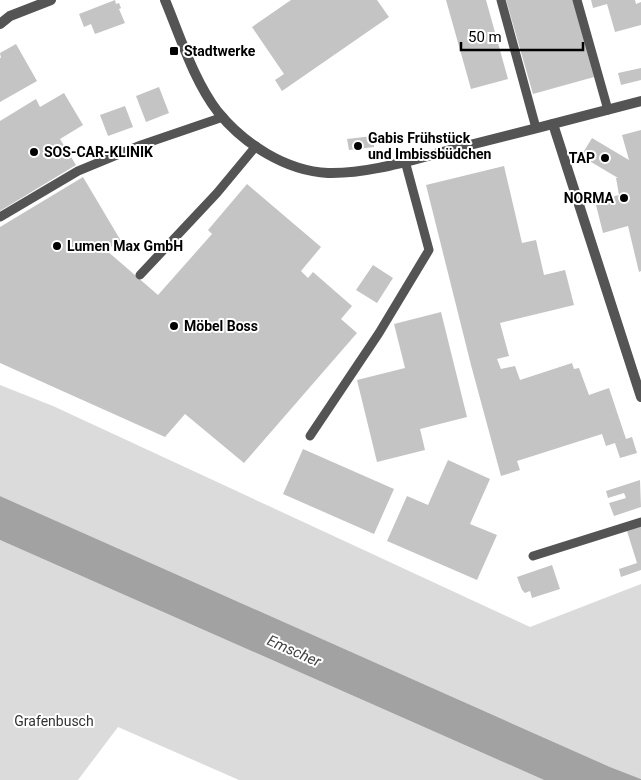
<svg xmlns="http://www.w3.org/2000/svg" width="641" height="780" font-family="Roboto,sans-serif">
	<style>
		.green { fill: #dbdbdb }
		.water { fill: #a2a2a2 }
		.building { fill: #c4c4c4 }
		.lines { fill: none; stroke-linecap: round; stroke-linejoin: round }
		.lane { stroke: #545454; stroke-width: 9 }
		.street { stroke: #545454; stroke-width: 10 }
		.poi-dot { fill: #000; stroke: #fff; stroke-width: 2 }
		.labels { text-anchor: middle; stroke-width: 4; stroke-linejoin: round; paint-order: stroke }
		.poi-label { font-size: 14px; font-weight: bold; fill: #000; stroke: #fff; text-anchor: start }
		.park-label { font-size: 14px; fill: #323232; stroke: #fff }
		.water-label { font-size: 15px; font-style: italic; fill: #434343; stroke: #fff }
	</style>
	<rect width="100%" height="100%" fill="#fff"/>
	<g class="green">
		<path d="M0,385L53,406L530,627L641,584V779L610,767L0,496Z"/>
		<path d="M0,540L544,780H239L118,727L78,780H0Z"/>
	</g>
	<path class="water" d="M0,496L610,767L641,779V780H544L0,540Z"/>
	<g class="building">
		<path d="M115,0L116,4L119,3L121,8L119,9L125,23L95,34L91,24L84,27L79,14Z"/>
		<path d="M291,0H377L389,17L282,91L275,80L284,74L252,27Z"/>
		<path d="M446,0H486L508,79L471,89Z"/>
		<path d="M506,0H573L594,77L533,94Z"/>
		<path d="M591,0H635L636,4L641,2V25L615,32L607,4L593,8Z"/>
		<path d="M16,44L37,81L0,102V58H1L0,53Z"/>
		<path d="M641,68V80L621,85L618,73Z"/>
		<path d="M159,87L169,113L146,122L136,96Z"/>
		<path d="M64,93L83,125L60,139L76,165L0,211V121L36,99L40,107Z"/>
		<path d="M125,106L133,127L108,136L100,115Z"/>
		<path d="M641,130V271L639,272L628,226L603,233L595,201L619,195L616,178H618L581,156L592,138L629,160L622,135Z"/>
		<path d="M373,136L374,147L349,150L347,139Z"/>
		<path d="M504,166L522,243L536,240L544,275L565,270L574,305L500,323L509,356L497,359L501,369L515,366L520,380L572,363L574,369L579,368L589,395L609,388L626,439L632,437L637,453L620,458L615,443L606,446L602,434L517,461L520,470L501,476L471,365L426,185Z"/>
		<path d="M83,177L121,241L106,250L158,295L212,234L208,230L247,184L321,247L301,271L308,278L313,272L352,306L341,319L357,333L244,463L185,414L165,437L0,363V227Z"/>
		<path d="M373,265L393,278L377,303L356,290Z"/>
		<path d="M441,312L467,417L420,429L425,450L377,462L357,380L405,368L394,324Z"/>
		<path d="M303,449L394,489L374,534L283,494Z"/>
		<path d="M448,460L490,479L470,524L497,535L477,580L387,541L407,496L428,505Z"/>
		<path d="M640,480L641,507L614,516L609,503L626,498L624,493L608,498L606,491Z"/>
		<path d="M641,526V570L621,577L619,569L637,563L627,531Z"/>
		<path d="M552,565L560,589L532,598L530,591L525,593L522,590L517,577Z"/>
	</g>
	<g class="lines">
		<g class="lane">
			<path d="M501,0L536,128"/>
			<path d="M577,0L608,110"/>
			<path d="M0,217L78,171L141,145L223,117"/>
			<path d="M140,275L217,193L256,146"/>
			<path d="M310,436L379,333L429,250L405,161"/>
			<path d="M533,556L641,522"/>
		</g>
		<g class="street">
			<path d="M165,0C180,36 194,81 218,112C244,144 286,171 328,173C369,174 411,160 450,150C514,134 577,118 641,101"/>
			<path d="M0,24L10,16L51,0"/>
			<path d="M553,124L641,397"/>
		</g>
	</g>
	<g class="poi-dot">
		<rect x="169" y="46" width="10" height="10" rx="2.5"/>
		<circle cx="358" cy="146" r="5"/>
		<circle cx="34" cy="152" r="5"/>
		<circle cx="605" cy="158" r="5"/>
		<circle cx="624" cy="198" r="5"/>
		<circle cx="57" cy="246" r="5"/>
		<circle cx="174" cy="326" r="5"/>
	</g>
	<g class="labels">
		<g class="poi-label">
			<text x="184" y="56">Stadtwerke</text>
			<text x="368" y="143">Gabis Frühstück<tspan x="368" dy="16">und Imbissbüdchen</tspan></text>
			<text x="44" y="157">SOS-CAR-KLINIK</text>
			<text x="595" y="163" text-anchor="end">TAP</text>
			<text x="614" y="203" text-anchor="end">NORMA</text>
			<text x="67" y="251">Lumen Max GmbH</text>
			<text x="184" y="331">Möbel Boss</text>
		</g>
		<g class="park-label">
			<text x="54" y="726">Grafenbusch</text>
		</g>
		<g class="water-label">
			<text transform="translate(294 651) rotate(24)" y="5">Emscher</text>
		</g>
	</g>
	<path d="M461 42v8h122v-8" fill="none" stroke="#000000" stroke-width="2.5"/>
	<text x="468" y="42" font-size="15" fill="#000000" stroke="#ffffff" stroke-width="4" paint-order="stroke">50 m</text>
</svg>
